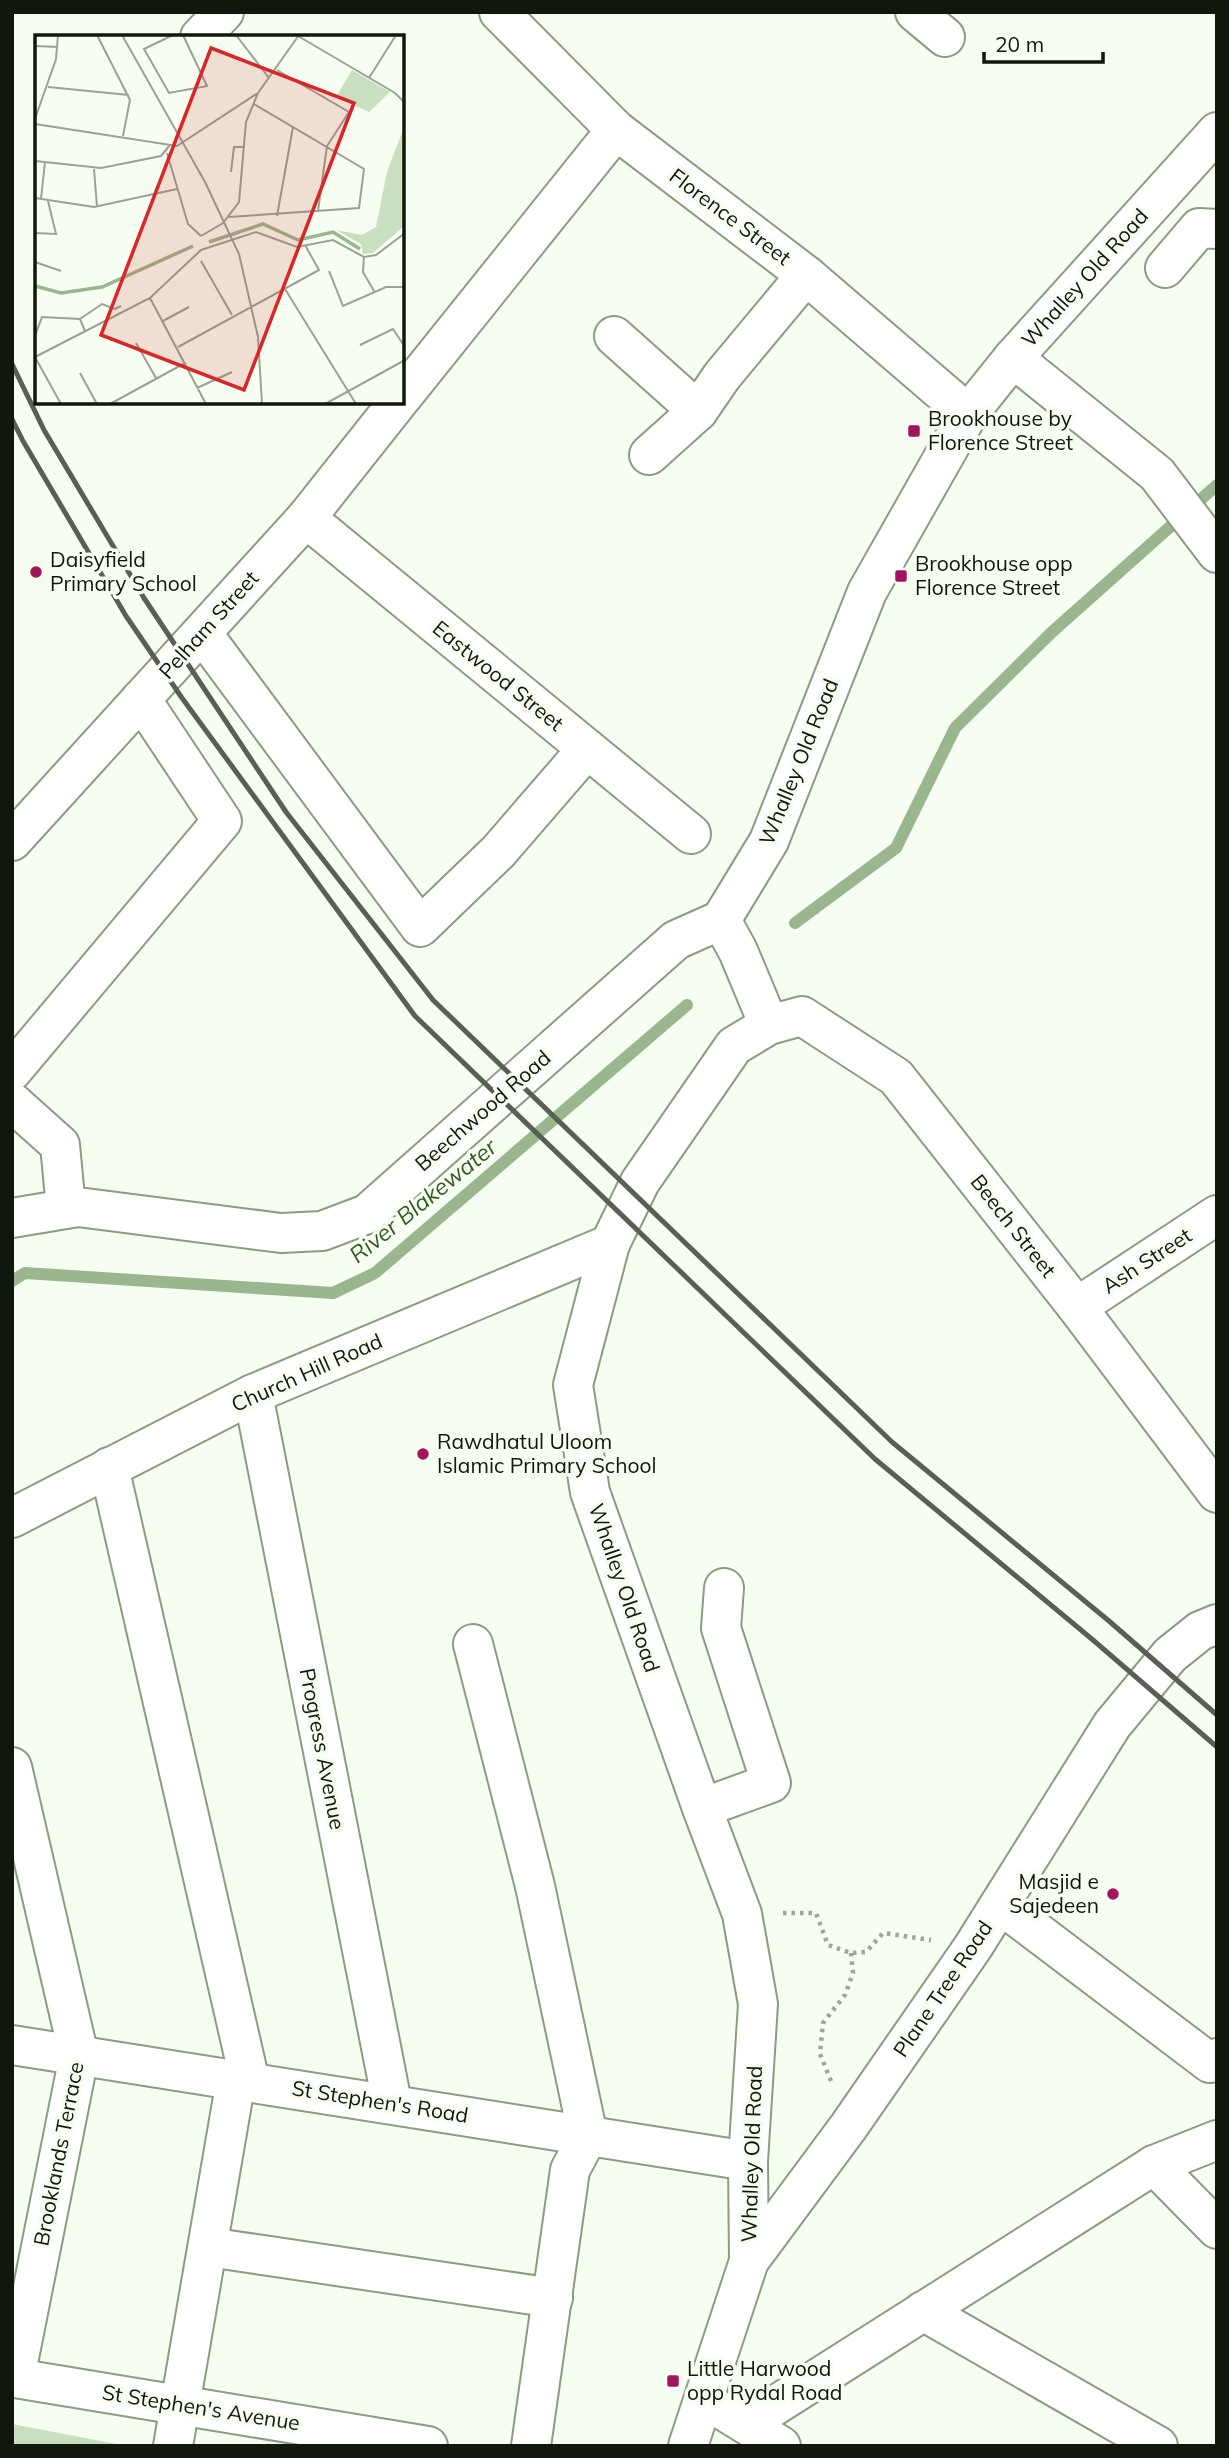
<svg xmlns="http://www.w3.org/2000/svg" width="1229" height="2458" font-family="Mulish,sans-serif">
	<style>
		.green { fill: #c9dfbf }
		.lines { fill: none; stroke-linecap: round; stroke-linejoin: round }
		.stream { stroke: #9ab68e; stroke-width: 12 }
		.minor-casing { stroke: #899d80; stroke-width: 42 }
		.path { stroke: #9ea69a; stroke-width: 4.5; stroke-dasharray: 3.5 5; stroke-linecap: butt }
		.minor { stroke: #fff; stroke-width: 38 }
		.rail { stroke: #585f54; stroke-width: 5 }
		.poi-dot { fill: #a2155c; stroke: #f5fef1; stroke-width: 2.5 }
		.labels { text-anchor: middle; stroke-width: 7; stroke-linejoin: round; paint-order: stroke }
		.street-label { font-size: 21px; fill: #10170c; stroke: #f5fef1 }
		.poi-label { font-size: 21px; fill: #10170c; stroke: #f5fef1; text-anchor: start }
		.water-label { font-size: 23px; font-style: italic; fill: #355a21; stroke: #f5fef1 }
		.inset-river { fill: none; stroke: #9ab68e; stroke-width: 3.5 }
		.inset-road { fill: none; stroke: #99a295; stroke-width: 2 }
		.view { fill: #d62828; fill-opacity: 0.15; stroke: #d62828; stroke-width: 3.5 }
		.inset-edge { fill: none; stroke: #10170c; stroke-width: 3.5 }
	</style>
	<rect width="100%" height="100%" fill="#f5fef1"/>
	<path class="green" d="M12,2424L127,2446H12Z"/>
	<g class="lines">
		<g class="stream">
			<path d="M795,923L896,848L955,728L1052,632L1217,485"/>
			<path d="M12,1281L25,1273L333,1293L375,1273L687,1005"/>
		</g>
		<defs>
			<g id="minor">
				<path d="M499,12L616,130L806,275L968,414"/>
				<path d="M915,12L945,37"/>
				<path d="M200,37L224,12"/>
				<path d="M1165,268L1199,228L1217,229"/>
				<path d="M614,336L698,411"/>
				<path d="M1013,358L1157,474L1217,553"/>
				<path d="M402,397L616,130"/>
				<path d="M649,455L698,411L722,376L806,275"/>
				<path d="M306,518L691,834"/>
				<path d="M202,633L420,927L498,852L587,749"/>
				<path d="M12,841L306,518L398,402"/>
				<path d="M721,920L769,841L867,592L968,414L1013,358L1217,132"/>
				<path d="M721,920L738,951L769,1025"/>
				<path d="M12,1071L222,821L141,699"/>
				<path d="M12,1102L60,1145L66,1208"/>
				<path d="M12,1218L78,1207L281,1233L322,1231L367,1214L676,940L721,920"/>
				<path d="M1077,1307L1217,1215"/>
				<path d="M253,1394L392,2103"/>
				<path d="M109,1467L250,2082"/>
				<path d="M12,1518L253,1394L610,1244"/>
				<path d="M473,1644L535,1886L588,2136L570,2170L531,2446"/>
				<path d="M12,1767L79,2056L15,2378L428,2446"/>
				<path d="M702,1808L771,1783L721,1628L724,1588"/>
				<path d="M1000,1904L1210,2063L1217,2058"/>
				<path d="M12,2045L748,2161"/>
				<path d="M1217,2140L1154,2165L1217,2229"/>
				<path d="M208,2247L553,2298"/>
				<path d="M749,2261L849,2126L973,1947L1112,1725L1170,1655L1200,1631L1217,1624"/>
				<path d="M923,2311L1158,2446"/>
				<path d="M726,2412L781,2446"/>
				<path d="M746,2424L1154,2165"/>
				<path d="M173,2446L236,2080"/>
				<path d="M688,2446L749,2261L748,2161L758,2004L742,1914L702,1808L590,1492L573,1385L610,1244L640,1182L734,1046L769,1025L802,1016L896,1077L1077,1307L1217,1493"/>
			</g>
		</defs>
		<use href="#minor" class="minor-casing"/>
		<g class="path">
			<path d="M783,1913H816L828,1945L851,1953L866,1952L883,1933L931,1940"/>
			<path d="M831,2081L820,2054L823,2023L845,1995L853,1973L851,1953"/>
		</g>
		<use href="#minor" class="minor"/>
		<g class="rail">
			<path d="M12,364L44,430L144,598L286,812L433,1000L892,1442L1109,1621L1217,1715"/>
			<path d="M12,419L23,441L126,616L182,698L415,1016L875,1459L1093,1640L1217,1747"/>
		</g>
	</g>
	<g class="poi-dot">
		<rect x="907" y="424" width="14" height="14" rx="3.5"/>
		<circle cx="36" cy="572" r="7"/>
		<rect x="894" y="569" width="14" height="14" rx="3.5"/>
		<circle cx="423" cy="1454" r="7"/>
		<circle cx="1113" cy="1894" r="7"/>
		<rect x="666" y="2374" width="14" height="14" rx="3.5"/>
	</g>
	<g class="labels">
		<g class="street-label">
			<text transform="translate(730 217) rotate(37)" y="7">Florence Street</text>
			<text transform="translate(1085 278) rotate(-48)" y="7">Whalley Old Road</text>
			<text transform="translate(209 625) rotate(-48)" y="7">Pelham Street</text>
			<text transform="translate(498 676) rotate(39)" y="7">Eastwood Street</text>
			<text transform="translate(799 762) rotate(-68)" y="7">Whalley Old Road</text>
			<text transform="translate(483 1111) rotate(-41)" y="7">Beechwood Road</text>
			<text transform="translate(1013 1226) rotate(52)" y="7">Beech Street</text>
			<text transform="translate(1147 1261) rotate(-33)" y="7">Ash Street</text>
			<text transform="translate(307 1373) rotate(-24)" y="7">Church Hill Road</text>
			<text transform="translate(624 1588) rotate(71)" y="7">Whalley Old Road</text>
			<text transform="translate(322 1749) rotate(79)" y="7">Progress Avenue</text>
			<text transform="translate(943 1989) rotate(-56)" y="7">Plane Tree Road</text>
			<text transform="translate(380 2102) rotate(9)" y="7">St Stephen's Road</text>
			<text transform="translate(59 2154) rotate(-79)" y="7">Brooklands Terrace</text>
			<text transform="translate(752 2154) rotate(-88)" y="7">Whalley Old Road</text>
			<text transform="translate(201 2408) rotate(9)" y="7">St Stephen's Avenue</text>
		</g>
		<g class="poi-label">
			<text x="928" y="426">Brookhouse by<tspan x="928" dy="24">Florence Street</tspan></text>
			<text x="50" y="567">Daisyfield<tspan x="50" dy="24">Primary School</tspan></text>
			<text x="915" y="571">Brookhouse opp<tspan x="915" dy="24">Florence Street</tspan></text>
			<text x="437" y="1449">Rawdhatul Uloom<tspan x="437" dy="24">Islamic Primary School</tspan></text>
			<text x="1099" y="1889" text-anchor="end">Masjid e<tspan x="1099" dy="24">Sajedeen</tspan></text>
			<text x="687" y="2376">Little Harwood<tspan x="687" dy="24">opp Rydal Road</tspan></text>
		</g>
		<g class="water-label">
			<text transform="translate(423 1201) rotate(-39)" y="8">River Blakewater</text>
		</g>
	</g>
	<g transform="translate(35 35)">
		<rect width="369" height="369" fill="#f5fef1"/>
		<path d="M317,35L355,57L334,77L301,62ZM369,92V191L338,218L328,219L326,209L301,195L327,200L341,192L352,137Z" fill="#c9dfbf"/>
		<path class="inset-river" d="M174,207L228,189L263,205L298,197L325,214M0,251L26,258L67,252L158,211"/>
		<path class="inset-road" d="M62,0L95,65L88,101M87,0L170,147L204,219L223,302L227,369M138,0L109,14L134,58L172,51L148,0M201,0L234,43M263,1L360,58L370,68M0,11L23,12M242,35L314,77L292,111L283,176M334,43L361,0M13,52L94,60M0,84L21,24L23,0M0,89L142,111L223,58M132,118L153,189L166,201M0,126L66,133L126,121L135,110M59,134L62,172M196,137L199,112H208M0,163L59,172L142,154M6,164L10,127M242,181L258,92M194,182L324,173L329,134L219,69M0,198L21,199L13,166M166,201L188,188L204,167L211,87L223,58L264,0M329,222L328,237L339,256M166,226L197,280M0,227L26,236M294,236L308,271L351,252H370M250,254L321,369M115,263L171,369M45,284L67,269L80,274L86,271M128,286L154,272M0,301L7,282L45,284L50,296M101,308L121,343M325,310L358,294L370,312M143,312L284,235L270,210M0,322L115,263L166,215L221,197L262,212L298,205L329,222L341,220L370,198M0,322L26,369M45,338L62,369M162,353L197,337M75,369L150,328M290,369L370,325"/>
		<path class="view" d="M176,13L319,68L209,355L66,300Z"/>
		<rect width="369" height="369" class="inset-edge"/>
	</g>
	<rect width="1229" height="2458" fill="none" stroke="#10170c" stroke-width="28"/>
	<path d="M984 52v10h119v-10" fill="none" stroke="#10170c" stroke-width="3.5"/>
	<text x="995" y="52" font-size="21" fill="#10170c" stroke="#f5fef1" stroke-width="5" paint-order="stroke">20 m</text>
</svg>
